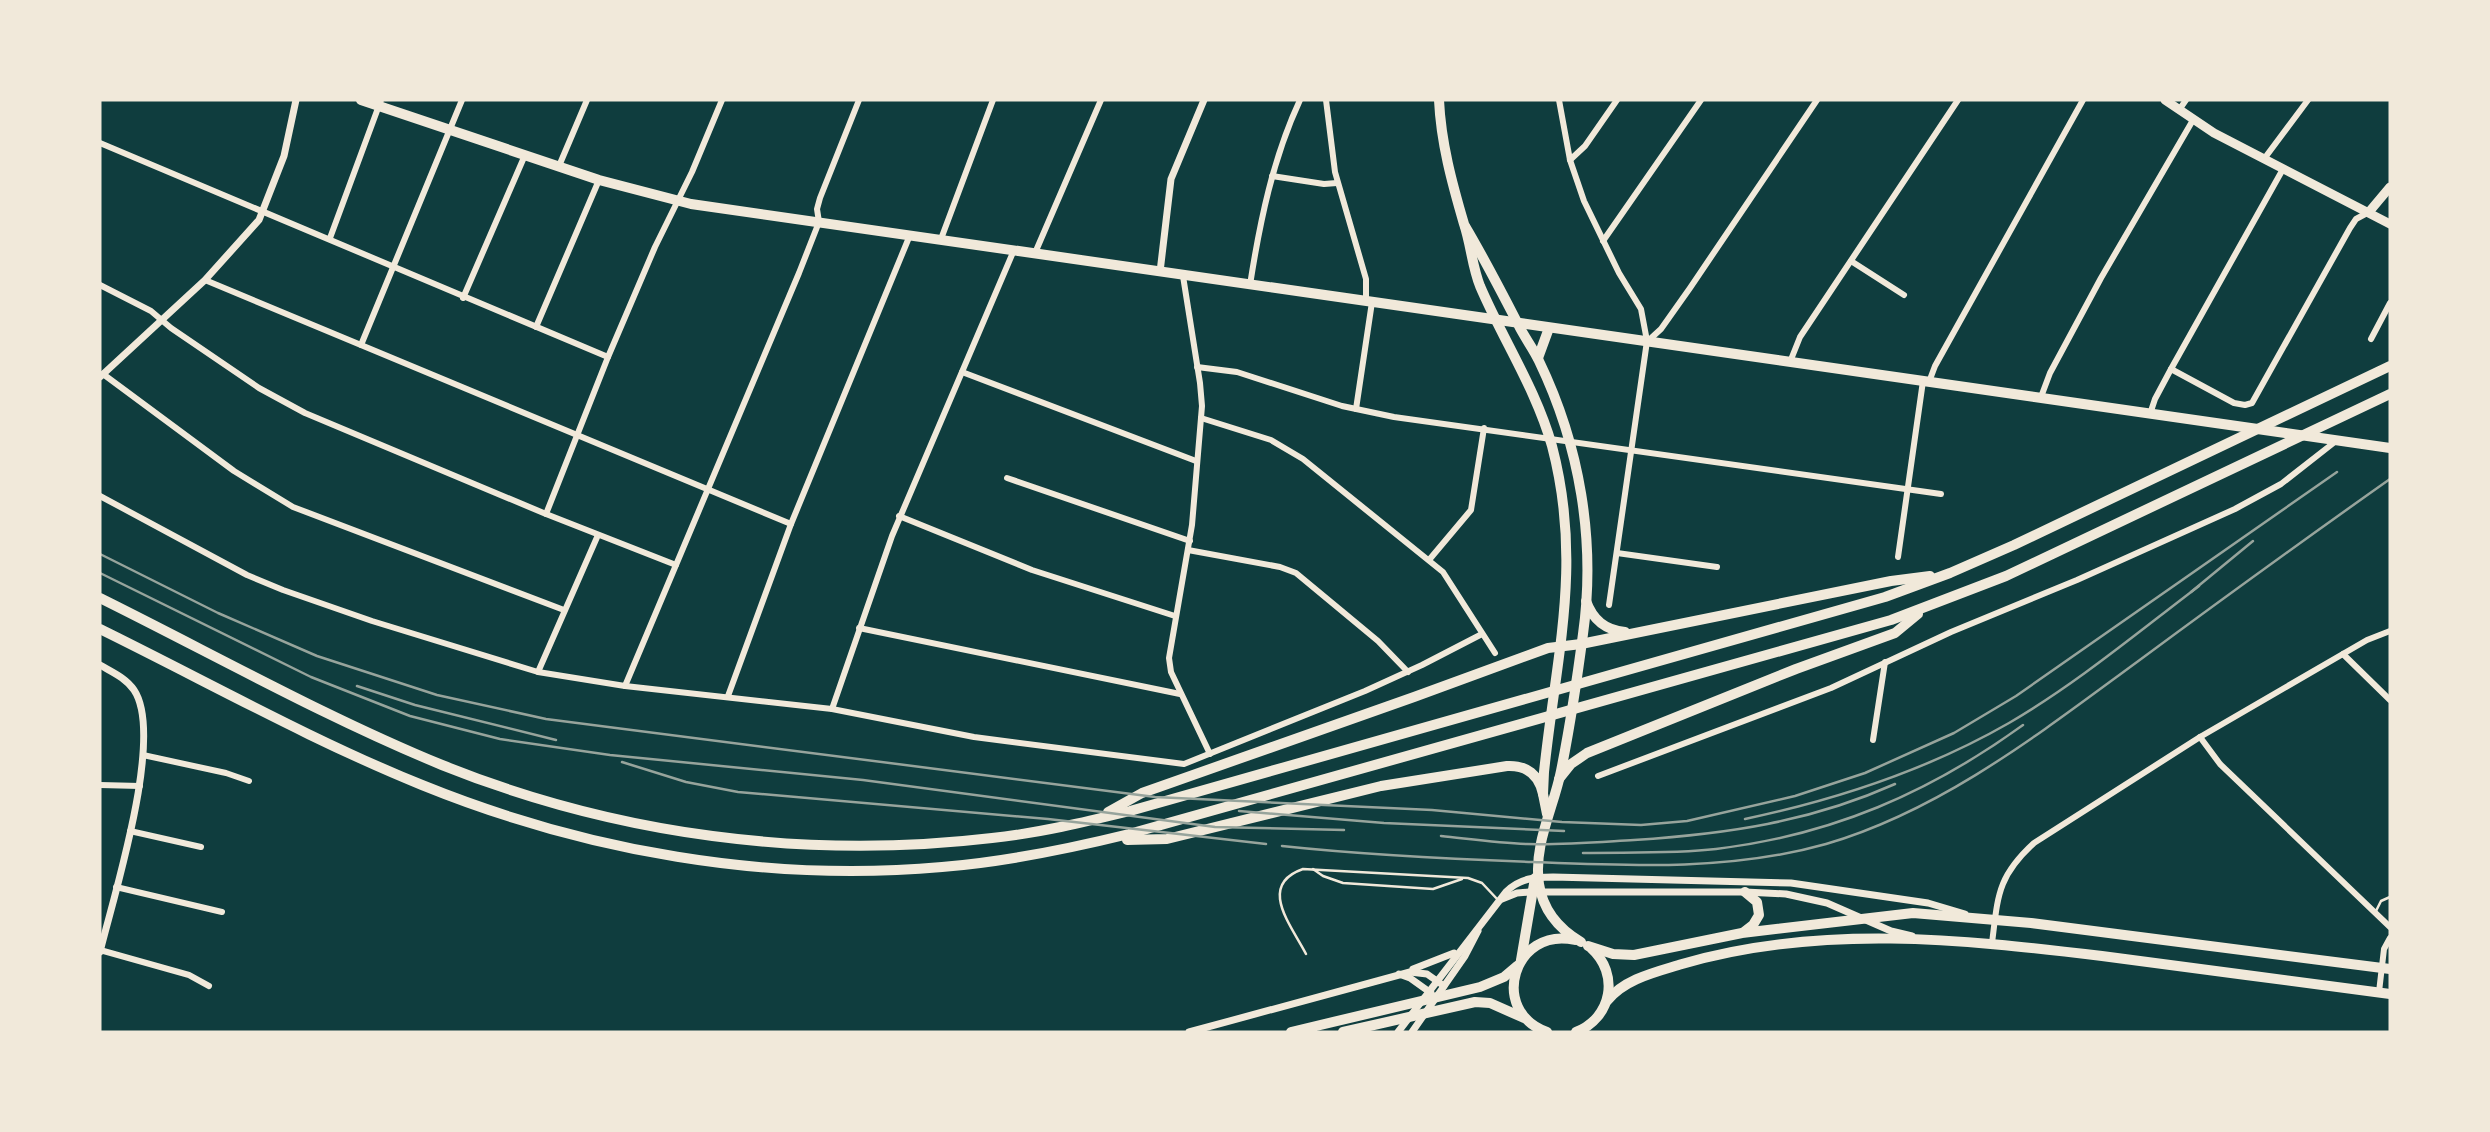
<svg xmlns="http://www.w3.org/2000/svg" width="2490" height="1132" font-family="Roboto,sans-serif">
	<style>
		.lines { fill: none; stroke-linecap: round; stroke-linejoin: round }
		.service { stroke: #f1e9da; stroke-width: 2.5 }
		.minor { stroke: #f1e9da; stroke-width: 6 }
		.tertiary { stroke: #f1e9da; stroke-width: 7 }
		.secondary { stroke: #f1e9da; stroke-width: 9 }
		.primary { stroke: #f1e9da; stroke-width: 10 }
		.motorway { stroke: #f1e9da; stroke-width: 10 }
		.rail { stroke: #97a49c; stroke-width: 2.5 }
	</style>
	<rect width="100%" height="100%" fill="#0f3d3e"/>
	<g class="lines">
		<g class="service">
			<path d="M1313,869L1323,876L1343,883L1433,889L1462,879"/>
			<path d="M2376,911L2381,901L2390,897"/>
			<path d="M1306,954C1291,925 1257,885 1303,869L1468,878L1482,883L1498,900"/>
		</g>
		<g class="minor">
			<path d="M1326,100L1335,172L1366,279V301"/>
			<path d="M1559,100L1570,160L1584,201L1619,273L1641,309L1647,341L1609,605"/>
			<path d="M2179,110L2186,100"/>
			<path d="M100,143L608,357"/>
			<path d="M2264,159L2308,100"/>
			<path d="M1570,160L1585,146L1617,100"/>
			<path d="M559,166L587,100"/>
			<path d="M1272,176L1324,184L1337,183"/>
			<path d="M330,238L381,100"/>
			<path d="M941,239L993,100"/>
			<path d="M1603,241L1701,100"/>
			<path d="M1035,253L1101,100"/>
			<path d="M1851,261L1904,295"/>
			<path d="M1183,276L1200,383L1202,406L1192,525L1169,658L1171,672L1210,754"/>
			<path d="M205,280L791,524"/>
			<path d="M100,285L151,311L171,328L259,388L305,413L546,514L676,565"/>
			<path d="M1250,285C1260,221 1273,158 1300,100"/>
			<path d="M463,298L525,155"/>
			<path d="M536,327L599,180"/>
			<path d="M2371,339L2390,303"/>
			<path d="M1649,340L1661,329L1690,288L1817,100"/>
			<path d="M361,345L462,100"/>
			<path d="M1790,362L1800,337L1958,100"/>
			<path d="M1197,367L1237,372L1342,406L1394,417L1941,494"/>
			<path d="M2171,369L2234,403L2245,405L2252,403L2350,228L2356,219L2369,212"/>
			<path d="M962,372L1196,461"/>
			<path d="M103,374L234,471L293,507L564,610"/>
			<path d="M1929,382L1935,366L2083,100"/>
			<path d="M2041,397L2050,373L2101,278L2193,120"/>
			<path d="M1356,409L1372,302"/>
			<path d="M2150,414L2155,399L2171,369L2283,169"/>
			<path d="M1201,418L1271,440L1303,459L1443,572L1495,653"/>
			<path d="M1007,478L1190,541"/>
			<path d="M100,496L247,575L283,590L372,621L538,672L625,686L832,709L974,737L1184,764L1365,691L1422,665L1482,634"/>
			<path d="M546,514L608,357L655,247L692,172L722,100"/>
			<path d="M899,516L1032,570L1175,616"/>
			<path d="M1188,550L1280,567L1296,573L1378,641L1408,672"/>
			<path d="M1617,553L1717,567"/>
			<path d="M1898,557L1923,381"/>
			<path d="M1429,560L1471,510L1484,428"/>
			<path d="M859,628L1180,694"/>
			<path d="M2343,654L2390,700"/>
			<path d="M538,672L598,535"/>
			<path d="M625,686L799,273L819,222L817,209L820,198L859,100"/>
			<path d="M728,696L791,524L910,235"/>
			<path d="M832,709L892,536L1014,250"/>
			<path d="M2200,737L2220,764L2390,927"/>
			<path d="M1873,740L1885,662"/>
			<path d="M143,755L226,773L249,781"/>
			<path d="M1598,776L1831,688L1951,632L2077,580L2235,509L2281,484L2336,441"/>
			<path d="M100,785L140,786"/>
			<path d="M130,831L201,847"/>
			<path d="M116,887L222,912"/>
			<path d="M1992,943C1998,896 1997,877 2034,843L2200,737L2367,640L2390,631"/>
			<path d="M100,950L189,975L209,986"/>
			<path d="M2379,992L2384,949L2390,938"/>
		</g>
		<g class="tertiary">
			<path d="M1160,272L1171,179L1204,100"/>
			<path d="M100,377L205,280L259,220L284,156L296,100"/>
			<path d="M100,665C112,672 126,678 134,690C165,736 113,898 100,952"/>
			<path d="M1502,899L1517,893L1529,892H1745L1786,894L1827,903L1891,931L1912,936"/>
			<path d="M1413,969L1454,953"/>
			<path d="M1399,974L1410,978L1431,993"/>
			<path d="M1189,1032L1410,972L1427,974L1444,986"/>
			<path d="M1398,1032L1506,892C1519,878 1536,877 1553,877L1791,883L1928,903L1965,914"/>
			<path d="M1412,1032L1465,956L1478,931"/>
		</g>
		<g class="secondary">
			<path d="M2165,100L2214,133L2390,224"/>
			<path d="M2369,212L2390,187"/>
		</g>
		<g class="primary">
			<path d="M361,100L599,180L691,204L2390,448"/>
			<path d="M1439,100C1441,143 1452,183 1464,224C1471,245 1472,266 1480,286C1503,340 1536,389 1552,446C1583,564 1556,656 1544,772L1543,794L1547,814"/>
			<path d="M1465,226C1484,258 1501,291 1518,324C1524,337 1533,348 1539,361C1580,446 1596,541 1583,634C1577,680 1570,726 1561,771C1554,807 1533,845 1539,884C1543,911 1559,929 1581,942"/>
			<path d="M1538,358L1549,328"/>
			<path d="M1744,932L1753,925L1759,915L1757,902L1745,892"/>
			<path d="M1588,946L1613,954L1634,955L1742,933L1913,913L2031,923L2390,969"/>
			<path d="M1521,960L1535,878"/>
			<path d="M1607,1001C1624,979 1656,972 1682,964C1820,924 1961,939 2102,956C2198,968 2294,982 2390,994"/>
			<path d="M1291,1032L1480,987L1504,977L1517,966"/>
			<path d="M1343,1032L1475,1002L1490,1003L1524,1018"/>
			<path d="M1547,1032C1488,1011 1514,926 1575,940"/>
			<path d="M1576,1032C1612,1018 1620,974 1591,948"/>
		</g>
		<g class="motorway">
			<path d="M100,598C213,654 325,717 442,765C616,835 806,860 992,838C1039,833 1085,822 1130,811L1885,597L1950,573L2014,545L2390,366"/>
			<path d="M1586,601C1593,620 1605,630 1625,632"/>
			<path d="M100,629C206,681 313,741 422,785C585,851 766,883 942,867C1005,862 1068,849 1129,834L1891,620L2006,576L2390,394"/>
			<path d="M1559,779L1571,764L1587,753L1796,669L1895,633L1918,614"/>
			<path d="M1108,812L1142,793L1414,697L1548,648L1581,644L1891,581L1930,576"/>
			<path d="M1127,840L1167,839L1381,786L1507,766C1527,765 1539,775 1543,794"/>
		</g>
		<g class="rail">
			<path d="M100,554L218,613L317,656L437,695L546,719L1155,797L1432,810L1562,822L1641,825L1687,821L1795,796L1865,773L1954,733L2016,696L2337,472"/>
			<path d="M100,573L311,677L410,716L500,739L610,755L863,780L1215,827L1344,830"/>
			<path d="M2191,592L2253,541"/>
			<path d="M357,686L415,705L556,740"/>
			<path d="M622,762L686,782L738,792L1048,819L1266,844"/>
			<path d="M1239,811L1384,823L1564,831"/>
			<path d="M1745,819C1835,800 1929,769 2009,723C2076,684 2137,633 2199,586"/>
			<path d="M1441,836C1470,839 1498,843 1527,844C1563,845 1599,842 1634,840C1727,834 1810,822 1895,784"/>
			<path d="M1282,846C1366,855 1449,859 1533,862C1631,866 1731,871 1826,844C1942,810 2040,733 2137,662C2221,600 2305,539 2390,479"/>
			<path d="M1583,853C1627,852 1672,854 1716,849C1832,835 1929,793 2023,725"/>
		</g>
	</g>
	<rect width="2490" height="1132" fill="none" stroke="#f1e9da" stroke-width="203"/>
</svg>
